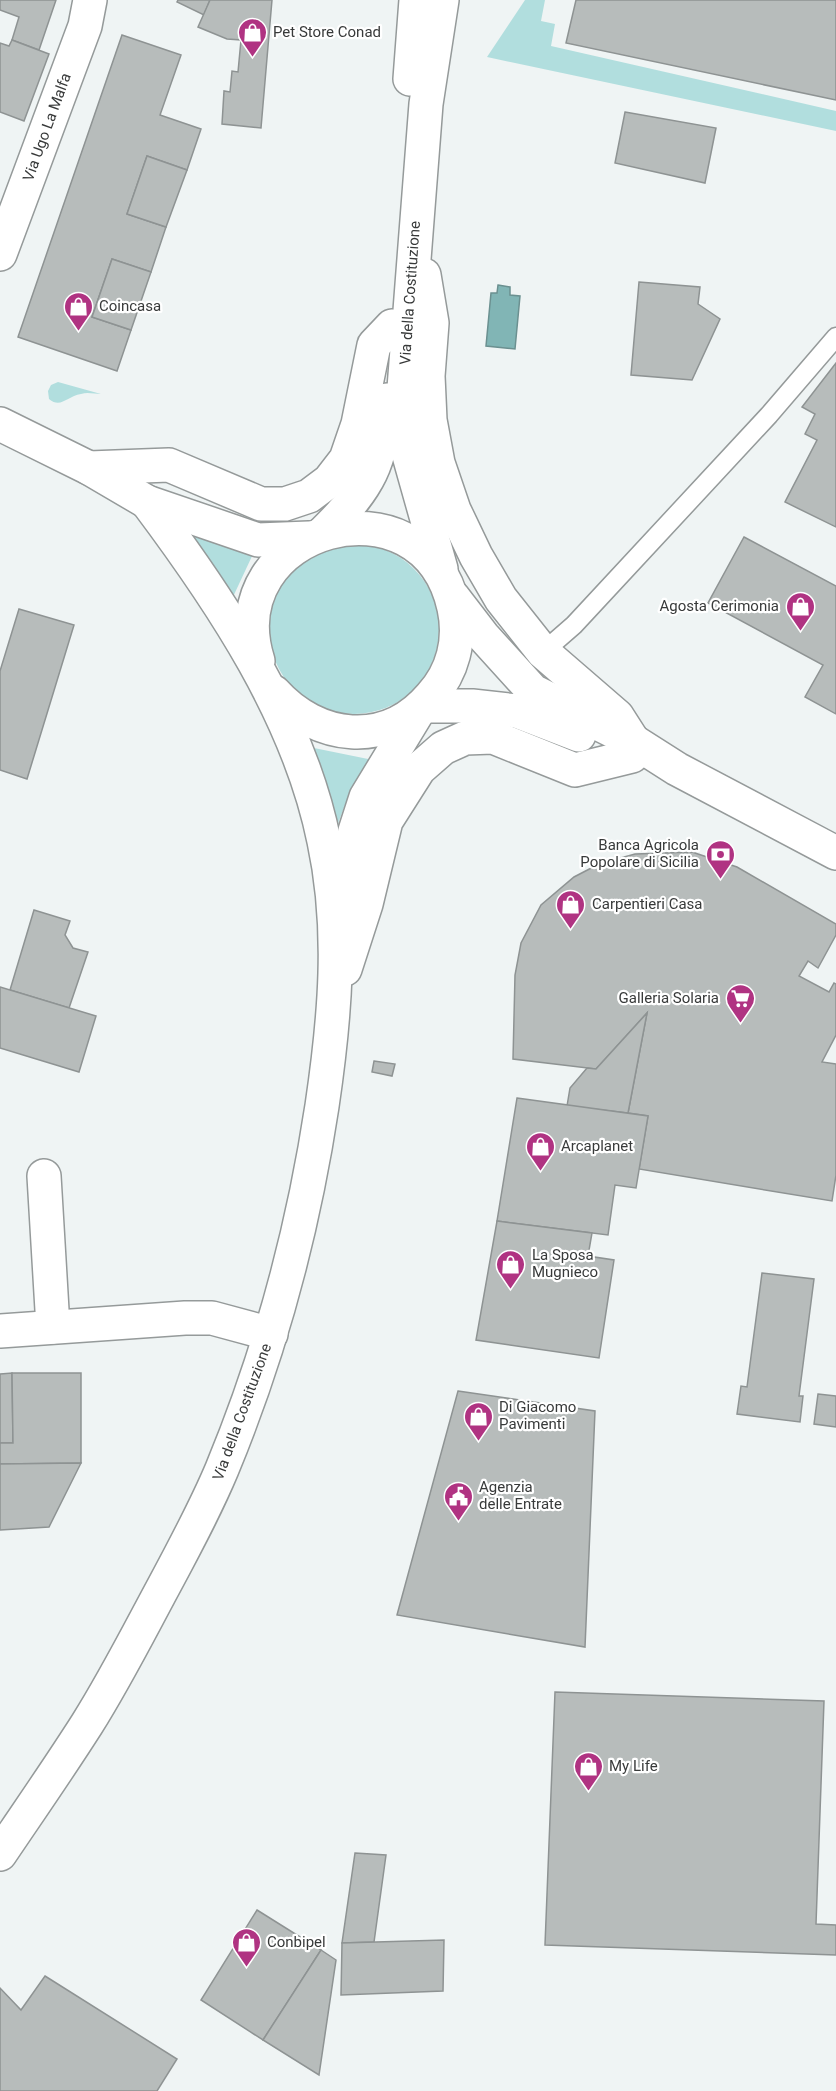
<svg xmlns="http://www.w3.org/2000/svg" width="836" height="2091" font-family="Roboto,sans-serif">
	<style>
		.green { fill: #b1dede }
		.water { fill: #81b5b5; stroke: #6b9090; stroke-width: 1.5 }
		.building { fill: #b7bcbb; stroke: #8e9393; stroke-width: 1.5 }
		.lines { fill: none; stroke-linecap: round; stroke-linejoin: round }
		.lane-casing { stroke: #959a9a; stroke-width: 21 }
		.street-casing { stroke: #959a9a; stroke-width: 36 }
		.secondary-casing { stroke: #959a9a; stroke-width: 36 }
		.lane { stroke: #fff; stroke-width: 18 }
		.street { stroke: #fff; stroke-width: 33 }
		.secondary { stroke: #fff; stroke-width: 33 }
		.labels { text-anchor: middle; stroke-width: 4.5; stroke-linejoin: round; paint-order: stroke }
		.poi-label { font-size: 15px; fill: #383a3a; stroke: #fff; text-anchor: start }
		.street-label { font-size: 15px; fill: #383a3a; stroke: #fff }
	</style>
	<rect width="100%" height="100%" fill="#eff4f4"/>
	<g class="green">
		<path d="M525,0H545L541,21L555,24L551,46L836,111V131L487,57Z"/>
		<path d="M58,382L101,394C95,394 87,392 81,394C67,396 61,409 49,399L48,391L51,385Z"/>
		<path d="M189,529L253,554L232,599Z"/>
		<circle cx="354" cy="629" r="85"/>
		<path d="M314,748L373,760L349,794L333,837Z"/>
	</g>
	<path class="water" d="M498,285L510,287V295L520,296L515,349L486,346L491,293H497Z"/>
	<g class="building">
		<path d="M0,0H56L39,50L12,40L19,17L0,10Z"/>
		<path d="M178,0H210L204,15L177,2Z"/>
		<path d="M210,0H272L261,128L222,124L224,91L230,92L232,71L238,72L241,40L227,39L198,27Z"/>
		<path d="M576,0H836V100L566,43Z"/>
		<path d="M122,35L181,55L160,115L201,129L187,170L147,156L127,214L166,227L151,272L112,259L92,317L131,330L117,371L18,337Z"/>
		<path d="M12,40L49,54L24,121L0,112V43L9,46Z"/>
		<path d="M625,112L716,128L705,183L615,163Z"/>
		<path d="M147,156L187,170L166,227L127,214Z"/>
		<path d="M112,259L151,272L131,330L92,317Z"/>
		<path d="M639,282L700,287L698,304L720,319L692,380L631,375Z"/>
		<path d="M836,363V527L785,502L817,440L805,434L815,414L802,407Z"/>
		<path d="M744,537L836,586V714L805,697L823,665L708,603Z"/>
		<path d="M19,609L74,625L27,779L0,770V671Z"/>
		<path d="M692,852L737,867L836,924V935L818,968L808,961L799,976L829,992L834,983L836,984V1035L822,1062L836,1064V1175L832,1201L639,1169L648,1116L628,1113L647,1013L596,1069L513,1059L515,975L521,943L541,905L574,877L599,864L635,854Z"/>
		<path d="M34,910L70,921L65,935L73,948L88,952L69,1008L10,990Z"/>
		<path d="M0,987L96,1016L79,1072L0,1048Z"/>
		<path d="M647,1013L628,1113L567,1106L570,1088L587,1068L596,1069Z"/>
		<path d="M374,1061L395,1064L392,1076L372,1072Z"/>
		<path d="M517,1098L648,1116L636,1188L615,1185L608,1235L497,1221Z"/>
		<path d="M497,1221L592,1233L588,1256L614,1260L599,1358L476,1340Z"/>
		<path d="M762,1273L814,1279L799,1396H803L800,1422L737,1414L741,1386L747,1387Z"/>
		<path d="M12,1373L13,1443H0V1374Z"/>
		<path d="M12,1373H81V1463L0,1464V1443H13Z"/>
		<path d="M458,1391L595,1411L585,1647L397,1615Z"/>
		<path d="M818,1394L836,1396V1427L814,1424Z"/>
		<path d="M81,1463L49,1527L0,1530V1464Z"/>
		<path d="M555,1692L824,1701L816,1924L836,1925V1955L545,1945Z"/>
		<path d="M355,1853L386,1855L374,1942L342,1943Z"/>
		<path d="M257,1910L321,1950L263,2040L201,2000Z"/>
		<path d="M444,1940L443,1991L341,1995L342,1943Z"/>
		<path d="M321,1950L336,1960L319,2075L263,2040Z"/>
		<path d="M45,1976L177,2059L157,2091H0V1988L21,2010Z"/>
	</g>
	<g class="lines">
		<defs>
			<path id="lane" d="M543,652L574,625L769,415L836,337"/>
			<g id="street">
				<path d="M0,254L85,26L90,0"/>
				<path d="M44,1176L53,1327"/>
				<path d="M0,1331L185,1318H212L271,1334"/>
			</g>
			<g id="secondary">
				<path d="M410,79L416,0"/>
				<path d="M424,275L432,323L428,376L430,420L438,463L454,510L476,556L501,599L543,652L617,716L633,741"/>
				<path d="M0,424L89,468L147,502L258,540L309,538"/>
				<path d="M89,468L169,465L261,504H285L309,496L329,481L346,459L358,424L374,345L392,326"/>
				<path d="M324,532C369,488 382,463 387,400"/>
				<path d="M441,569L401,427L426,104L442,0"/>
				<path d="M453,597L483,636L533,691L633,741L677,769L836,853"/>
				<path d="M258,661C216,527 424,470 454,608C461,640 453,672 431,696C386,749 317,740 274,692"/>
				<path d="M423,706H472L517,711L579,735"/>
				<path d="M340,901L355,831L366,797L419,710"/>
				<path d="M345,969L366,904L386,821L419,769L443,748L465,738L493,737L575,770L632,756"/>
				<path d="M0,1854C29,1811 59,1768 87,1724C113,1683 136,1638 159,1595C181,1554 204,1512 222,1469C270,1353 303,1231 322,1106C335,1018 343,929 324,841C299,717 222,602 147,502"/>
			</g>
		</defs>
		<use href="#lane" class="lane-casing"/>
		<use href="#street" class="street-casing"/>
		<use href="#secondary" class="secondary-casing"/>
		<use href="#lane" class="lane"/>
		<use href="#street" class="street"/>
		<use href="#secondary" class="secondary"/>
	</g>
	<defs>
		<symbol id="shop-pin" viewBox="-11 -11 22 30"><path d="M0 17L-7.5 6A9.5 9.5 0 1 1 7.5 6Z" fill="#b03382" stroke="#fff"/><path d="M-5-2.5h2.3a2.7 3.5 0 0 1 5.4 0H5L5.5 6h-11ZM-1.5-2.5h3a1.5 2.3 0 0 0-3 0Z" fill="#fff"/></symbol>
		<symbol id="bank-pin" viewBox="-11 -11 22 30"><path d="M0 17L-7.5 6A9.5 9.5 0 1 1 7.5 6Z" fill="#b03382" stroke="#fff"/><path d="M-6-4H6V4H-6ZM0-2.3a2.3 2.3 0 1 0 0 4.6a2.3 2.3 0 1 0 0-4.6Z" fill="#fff"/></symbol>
		<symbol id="supermarket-pin" viewBox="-11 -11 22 30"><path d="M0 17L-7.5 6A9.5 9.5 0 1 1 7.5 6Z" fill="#b03382" stroke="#fff"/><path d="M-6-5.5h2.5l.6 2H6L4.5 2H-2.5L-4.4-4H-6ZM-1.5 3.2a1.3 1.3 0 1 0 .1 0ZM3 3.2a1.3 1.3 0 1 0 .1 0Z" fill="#fff"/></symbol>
		<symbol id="civic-pin" viewBox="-11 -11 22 30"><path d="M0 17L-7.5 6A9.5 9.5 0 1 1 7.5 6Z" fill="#b03382" stroke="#fff"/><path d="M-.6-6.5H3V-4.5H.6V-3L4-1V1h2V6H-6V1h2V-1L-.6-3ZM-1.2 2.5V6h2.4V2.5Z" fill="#fff"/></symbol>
	</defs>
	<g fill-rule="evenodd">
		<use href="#shop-pin" x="236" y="16" width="33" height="45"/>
		<use href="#shop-pin" x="62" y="290" width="33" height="45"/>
		<use href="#shop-pin" x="784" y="590" width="33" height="45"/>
		<use href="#bank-pin" x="704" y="838" width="33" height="45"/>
		<use href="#shop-pin" x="554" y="888" width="33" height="45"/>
		<use href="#supermarket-pin" x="724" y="982" width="33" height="45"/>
		<use href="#shop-pin" x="524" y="1130" width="33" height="45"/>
		<use href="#shop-pin" x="494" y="1248" width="33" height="45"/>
		<use href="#shop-pin" x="462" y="1400" width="33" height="45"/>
		<use href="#civic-pin" x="442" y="1480" width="33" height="45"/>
		<use href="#shop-pin" x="572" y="1750" width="33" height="45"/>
		<use href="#shop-pin" x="230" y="1926" width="33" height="45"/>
	</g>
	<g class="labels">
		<g class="poi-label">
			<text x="273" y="37">Pet Store Conad</text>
			<text x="99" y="311">Coincasa</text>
			<text x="779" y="611" text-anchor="end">Agosta Cerimonia</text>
			<text x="699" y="850" text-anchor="end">Banca Agricola<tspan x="699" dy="17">Popolare di Sicilia</tspan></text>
			<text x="592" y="909">Carpentieri Casa</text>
			<text x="719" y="1003" text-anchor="end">Galleria Solaria</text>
			<text x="561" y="1151">Arcaplanet</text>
			<text x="532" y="1260">La Sposa<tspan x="532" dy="17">Mugnieco</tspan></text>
			<text x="499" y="1412">Di Giacomo<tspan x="499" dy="17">Pavimenti</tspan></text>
			<text x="479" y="1492">Agenzia<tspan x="479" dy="17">delle Entrate</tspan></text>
			<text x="609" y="1771">My Life</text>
			<text x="267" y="1947">Conbipel</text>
		</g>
		<g class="street-label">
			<text transform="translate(47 127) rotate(-70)" y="5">Via Ugo La Malfa</text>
			<text transform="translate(410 293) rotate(-86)" y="5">Via della Costituzione</text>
			<text transform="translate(242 1412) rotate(-70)" y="5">Via della Costituzione</text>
		</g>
	</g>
</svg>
